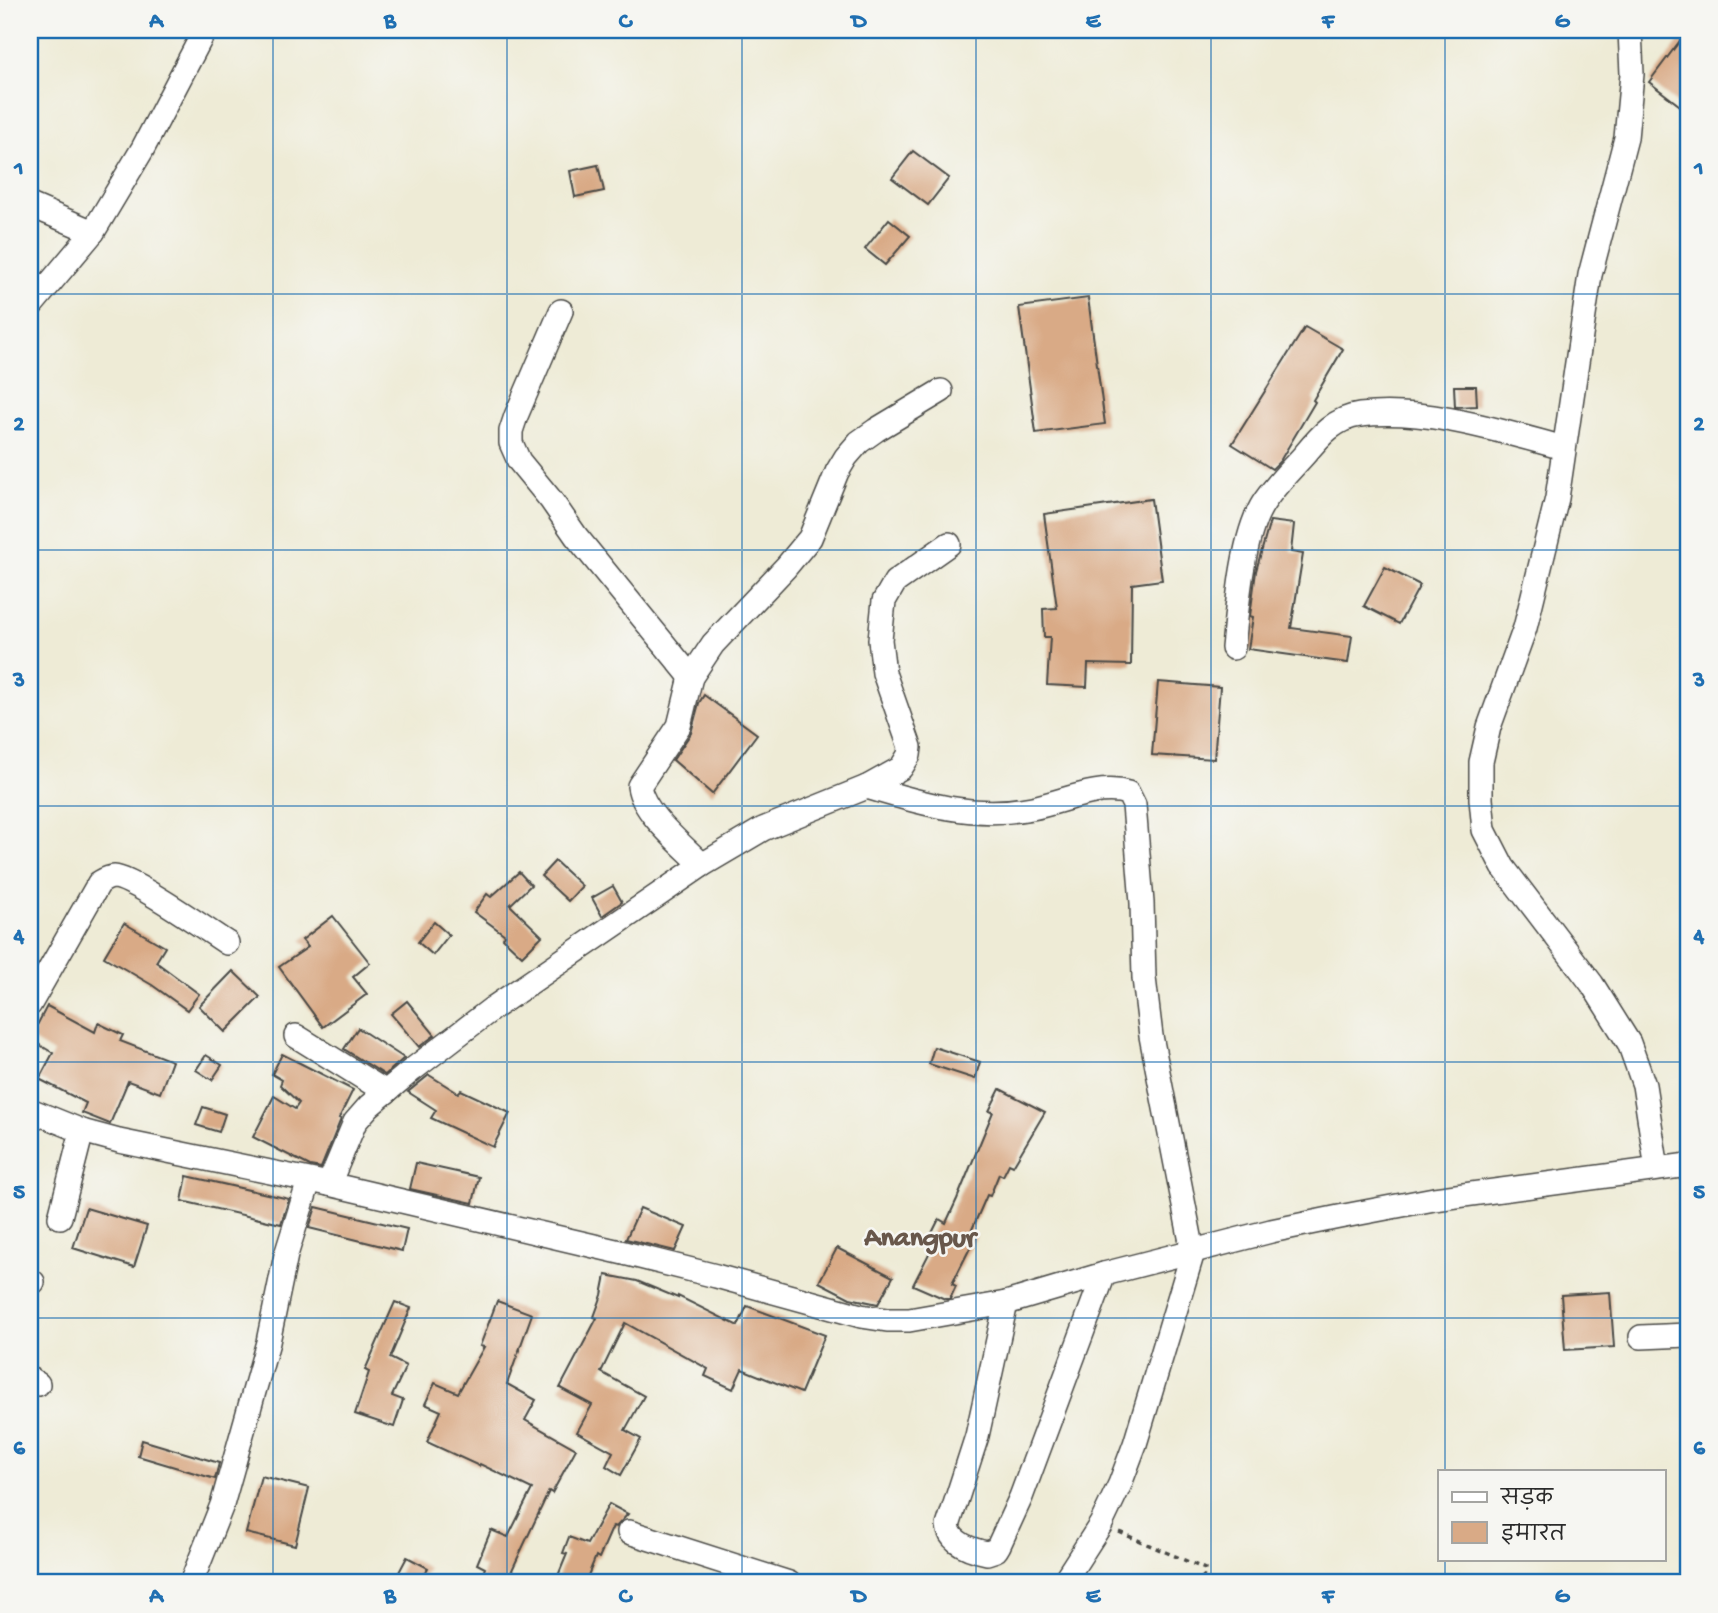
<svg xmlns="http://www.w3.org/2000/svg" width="1718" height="1613" font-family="'Gochi Hand','Playpen Sans Deva',sans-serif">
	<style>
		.building { fill: #d9aa86 }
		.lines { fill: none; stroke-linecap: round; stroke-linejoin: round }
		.street-casing { stroke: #484845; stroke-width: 26 }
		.path { stroke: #484845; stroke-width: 3.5; stroke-dasharray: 5 5; stroke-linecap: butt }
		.street { stroke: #fff; stroke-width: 23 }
		.grid { fill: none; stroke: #1f6fb2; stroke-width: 2; stroke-opacity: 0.55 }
		.labels { text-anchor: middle; stroke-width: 5; stroke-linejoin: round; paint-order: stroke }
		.district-label { font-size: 28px; font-weight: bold; fill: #68574b; stroke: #f6f6f2 }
		.neatline { fill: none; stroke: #1f6fb2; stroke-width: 2.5 }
		.grid-label { font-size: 23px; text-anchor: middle; font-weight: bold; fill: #1f6fb2 }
	</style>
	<rect width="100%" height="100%" fill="#f6f6f2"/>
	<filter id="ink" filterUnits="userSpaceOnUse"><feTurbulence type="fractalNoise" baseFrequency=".0143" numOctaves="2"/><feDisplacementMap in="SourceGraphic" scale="14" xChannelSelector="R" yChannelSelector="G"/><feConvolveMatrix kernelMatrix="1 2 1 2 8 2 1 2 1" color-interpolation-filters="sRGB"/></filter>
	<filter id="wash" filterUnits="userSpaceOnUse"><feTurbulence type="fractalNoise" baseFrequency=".00686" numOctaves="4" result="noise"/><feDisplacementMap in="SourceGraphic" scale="28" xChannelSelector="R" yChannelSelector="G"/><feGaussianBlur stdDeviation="1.57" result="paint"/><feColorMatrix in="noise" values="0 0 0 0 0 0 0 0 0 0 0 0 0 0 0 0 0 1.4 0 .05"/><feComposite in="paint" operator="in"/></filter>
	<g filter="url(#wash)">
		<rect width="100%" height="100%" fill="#eeebd6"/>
		<g id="blocks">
			<g class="building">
				<path d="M1688,30V112L1649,82Z"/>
				<path d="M913,151L949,178L928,205L892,178Z"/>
				<path d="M598,165L604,191L575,197L570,171Z"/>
				<path d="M889,219L910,236L885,265L865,249Z"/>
				<path d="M1088,298L1105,424L1036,433L1019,307Z"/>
				<path d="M1305,327L1343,349L1313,400L1315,402L1280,461L1272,469L1232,444Z"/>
				<path d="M1454,386H1476L1477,406L1455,407Z"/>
				<path d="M1151,499L1162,580L1132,584L1131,665L1088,664L1087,687L1047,685L1050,637H1044L1043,609L1057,608L1044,514Z"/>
				<path d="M1270,521L1294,524L1291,552L1303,554L1291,628L1352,636L1348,663L1248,649L1253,617L1250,616L1256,571Z"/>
				<path d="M1385,567L1420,585L1399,624L1364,606Z"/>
				<path d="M1158,682L1220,687L1214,759L1152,755Z"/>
				<path d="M704,695L757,734L712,794L673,760L691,733L699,703Z"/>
				<path d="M555,861L582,886L568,901L541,876Z"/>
				<path d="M519,872L531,885L510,905L542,936L522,956L503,938L505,935L474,912L487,894L491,897Z"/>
				<path d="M613,886L622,902L602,916L592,898Z"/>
				<path d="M333,916L370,963L353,977L367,994L323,1027L279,967L308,947L302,940Z"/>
				<path d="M434,922L449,935L433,955L418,942Z"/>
				<path d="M124,923L165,947L156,962L199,994L187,1010L152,985L104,957Z"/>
				<path d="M233,971L260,997L225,1032L199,1006Z"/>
				<path d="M407,1001L435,1035L419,1047L391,1014Z"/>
				<path d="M47,1006L95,1032L98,1023L123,1035L120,1041L172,1061L160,1093L128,1081L110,1124L82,1113L86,1103L39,1079L53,1053L30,1039Z"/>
				<path d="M358,1028L404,1058L385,1075L344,1049Z"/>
				<path d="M934,1047L980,1062L975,1079L929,1064Z"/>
				<path d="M282,1054L353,1090L339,1118L341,1119L321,1168L310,1166L253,1137L274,1096L295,1109L299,1103L280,1085L282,1080L272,1074Z"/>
				<path d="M206,1055L222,1065L212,1080L196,1070Z"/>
				<path d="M429,1075L458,1093L461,1090L510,1113L493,1147L431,1118L436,1110L408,1092Z"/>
				<path d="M1000,1089L1045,1112L1013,1166L1009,1164L1003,1176L999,1174L990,1196L987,1195L970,1234L976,1236L952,1284L956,1286L950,1299H945L913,1285L936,1240L930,1237L939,1219L946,1223L957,1199L993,1112L989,1111Z"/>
				<path d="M203,1107L225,1114L219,1132L196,1125Z"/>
				<path d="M416,1163L479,1177L473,1203L410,1189Z"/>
				<path d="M187,1176L289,1199L281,1224L182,1201Z"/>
				<path d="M316,1207L407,1229L402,1251L309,1228Z"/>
				<path d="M86,1208L147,1226L134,1267L73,1248Z"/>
				<path d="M640,1208L686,1227L675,1251L626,1239Z"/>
				<path d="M837,1248L893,1277L878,1304L850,1298L819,1282Z"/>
				<path d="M606,1275L637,1281L678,1298V1296L738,1326L747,1306L825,1335L801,1393L742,1369L733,1389L705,1376L708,1369L625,1323L601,1372L644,1396L625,1430L641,1439L621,1475L606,1466L613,1452L577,1432L592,1405L560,1388L597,1318L594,1317L602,1295Z"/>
				<path d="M1610,1292L1614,1347L1565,1350L1561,1295Z"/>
				<path d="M497,1301L532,1314L507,1384L536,1400L525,1420L576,1449L552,1493L549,1491L506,1583H479L485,1568L477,1564L491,1530L508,1537L532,1489L480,1464L479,1466L427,1442L441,1411L425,1404L435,1383L458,1393L484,1347L480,1346Z"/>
				<path d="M395,1302L411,1308L390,1358L406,1366L392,1396L403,1400L394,1427L355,1414L369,1372L365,1370Z"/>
				<path d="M142,1440L219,1463L215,1479L138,1456Z"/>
				<path d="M261,1476L309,1488L295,1545L246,1533Z"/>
				<path d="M609,1504L628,1514L616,1527L613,1526L599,1558L596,1556L585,1583H555L567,1554L563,1553L569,1537L587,1544Z"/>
				<path d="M407,1557L428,1568L420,1583H415L398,1574Z"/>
			</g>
		</g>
	</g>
	<g filter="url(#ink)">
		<use href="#blocks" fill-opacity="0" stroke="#484845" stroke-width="2"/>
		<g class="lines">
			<defs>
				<g id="street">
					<path d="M1630,30L1632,74L1626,138L1590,275L1557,498L1525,628L1489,727L1481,762V799L1484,830L1503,867L1592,984L1629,1043L1644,1085L1657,1169"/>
					<path d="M30,205L93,232"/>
					<path d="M30,307L93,232L142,150L205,30"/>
					<path d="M561,311L516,416L511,431V443L519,461L551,500L576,536L691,677"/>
					<path d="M1233,648C1237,609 1242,540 1261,507C1272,488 1290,471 1305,454C1320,436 1335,418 1360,415C1426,407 1500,431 1564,448"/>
					<path d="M867,787C923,804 974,819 1032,808C1063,802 1097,784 1128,793L1134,805L1142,903L1144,978L1151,1036L1193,1252L1135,1444L1120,1484L1101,1524L1063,1583"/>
					<path d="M702,865C683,845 643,814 639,786L679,726L691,677L713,644L786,567L810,538L837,472L846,457L859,442L876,430L941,391"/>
					<path d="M30,1004L99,883C104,880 108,877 114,877C133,878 207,930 227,943"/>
					<path d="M296,1036L386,1092"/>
					<path d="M30,1110L82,1131L119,1141L329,1184L624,1253L716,1276L861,1316L887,1320H909L1006,1303L1104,1274L1271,1231L1339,1217L1434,1199L1688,1165"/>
					<path d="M329,1184L355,1122L369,1106L412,1070L493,1008L702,865L763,829L867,787L901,768L909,755L910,747L884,673L880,640L884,601L895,582L949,544"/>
					<path d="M60,1217L82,1131"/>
					<path d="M30,1280L33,1282"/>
					<path d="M1006,1303L977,1436L948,1526C950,1543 972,1550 987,1553L996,1550L999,1545L1021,1497L1104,1274"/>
					<path d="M1641,1337L1688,1335"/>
					<path d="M30,1379L38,1384"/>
					<path d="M629,1532L789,1583"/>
					<path d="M191,1583L222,1505L268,1342L286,1255L309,1181"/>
				</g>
			</defs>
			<use href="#street" class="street-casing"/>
			<path class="path" d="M1119,1532L1205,1569L1202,1583"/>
			<use href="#street" class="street"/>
		</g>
	</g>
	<path class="grid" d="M273,30V1583M507,30V1583M742,30V1583M976,30V1583M1211,30V1583M1445,30V1471M30,294H1688M30,550H1688M30,806H1688M30,1062H1688M30,1318H1688M1445,1559V1583"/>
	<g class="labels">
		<g class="district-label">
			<text x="920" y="1245">Anangpur</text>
		</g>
	</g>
	<rect width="1718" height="1613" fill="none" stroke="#f6f6f2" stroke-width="77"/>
	<rect x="1438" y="1470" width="228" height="91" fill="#f6f6f2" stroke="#a5a5a2" stroke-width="2"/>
	<rect x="1452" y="1492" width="35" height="10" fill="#ffffff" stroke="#a5a5a2" stroke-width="2"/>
	<text x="1501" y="1504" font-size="21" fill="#2b2b2b">सड़क</text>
	<rect x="1452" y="1522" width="35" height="21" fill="#d9aa86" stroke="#a5a5a2" stroke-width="2"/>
	<text x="1501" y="1540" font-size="21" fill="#2b2b2b">इमारत</text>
	<rect x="38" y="38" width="1642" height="1536" class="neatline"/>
	<g class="grid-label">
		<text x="156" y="27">A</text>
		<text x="390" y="27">B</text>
		<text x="625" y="27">C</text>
		<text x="859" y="27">D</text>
		<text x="1093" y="27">E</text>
		<text x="1328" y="27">F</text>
		<text x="1562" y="27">G</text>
		<text x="19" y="174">1</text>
		<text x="1699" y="174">1</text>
		<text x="19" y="430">2</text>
		<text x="1699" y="430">2</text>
		<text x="19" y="686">3</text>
		<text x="1699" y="686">3</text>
		<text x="19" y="942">4</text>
		<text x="1699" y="942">4</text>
		<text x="19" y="1198">5</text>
		<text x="1699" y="1198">5</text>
		<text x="19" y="1454">6</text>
		<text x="1699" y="1454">6</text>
		<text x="156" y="1602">A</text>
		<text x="390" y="1602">B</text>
		<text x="625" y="1602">C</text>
		<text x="859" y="1602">D</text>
		<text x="1093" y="1602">E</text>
		<text x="1328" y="1602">F</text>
		<text x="1562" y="1602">G</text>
	</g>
</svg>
